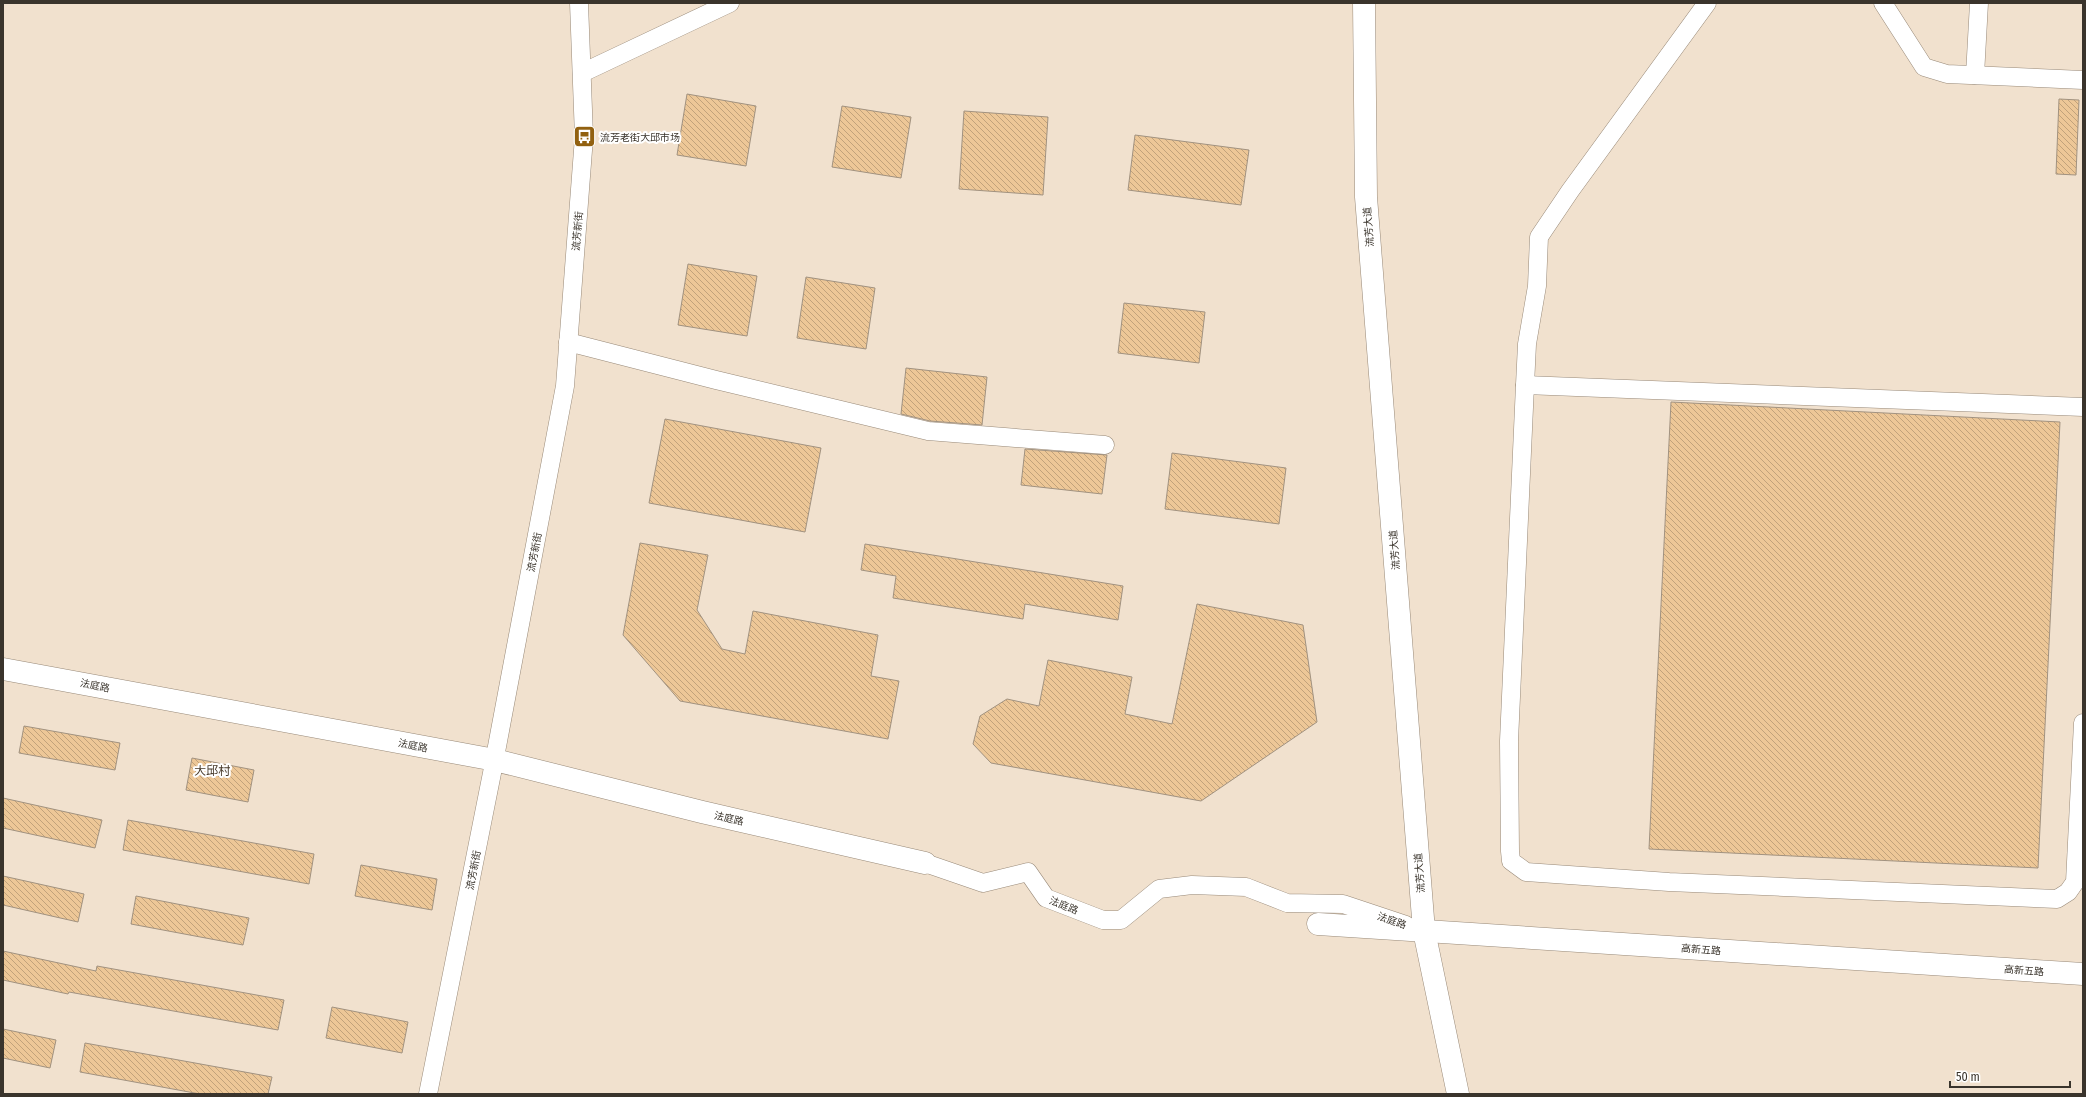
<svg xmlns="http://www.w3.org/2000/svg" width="2086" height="1097" font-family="'Fira Sans Condensed','Noto Sans SC',sans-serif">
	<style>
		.building { fill: url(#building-back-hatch); stroke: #a19280 }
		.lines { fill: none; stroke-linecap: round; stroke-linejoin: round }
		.minor-casing { stroke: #988978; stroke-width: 19 }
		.major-casing { stroke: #988978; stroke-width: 23 }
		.minor { stroke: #fff; stroke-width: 18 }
		.major { stroke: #fff; stroke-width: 22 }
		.labels { text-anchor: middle; stroke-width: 4; stroke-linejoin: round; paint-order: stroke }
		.poi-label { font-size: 10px; fill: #3a342c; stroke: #fff; text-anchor: start }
		.street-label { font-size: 10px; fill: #3a342c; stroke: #fff }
		.quarter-label { font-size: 12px; fill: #46392a; stroke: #fff }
	</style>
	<defs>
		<pattern id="building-back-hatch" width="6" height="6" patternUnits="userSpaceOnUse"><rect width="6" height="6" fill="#edc797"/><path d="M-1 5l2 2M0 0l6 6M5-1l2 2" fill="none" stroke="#c1a27b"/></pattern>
	</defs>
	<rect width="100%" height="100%" fill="#f1e1ce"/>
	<g class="building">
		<path d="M687,94L756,106L746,166L677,155Z"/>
		<path d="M2059,99L2079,100L2076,175L2056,174Z"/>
		<path d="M842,106L911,117L901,178L832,167Z"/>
		<path d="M964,111L1048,117L1043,195L959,189Z"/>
		<path d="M1135,135L1249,150L1241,205L1128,190Z"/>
		<path d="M688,264L757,276L747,336L678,325Z"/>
		<path d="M806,277L875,288L866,349L797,338Z"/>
		<path d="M1124,303L1205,312L1199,363L1118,353Z"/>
		<path d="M906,368L987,377L982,425L930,421L901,414Z"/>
		<path d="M1671,402L2060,422L2038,868L1649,849Z"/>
		<path d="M665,419L821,448L805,532L649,503Z"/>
		<path d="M1025,449L1107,455L1102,494L1021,485Z"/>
		<path d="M1172,453L1286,468L1279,524L1165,509Z"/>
		<path d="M640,543L708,555L697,610L722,649L745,654L753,611L878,635L871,676L899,681L888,739L680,701L623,635Z"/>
		<path d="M865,544L1123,586L1118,620L1025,604L1023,619L893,598L896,576L861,570Z"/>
		<path d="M1197,604L1303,625L1317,722L1201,801L991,763L973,744L980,716L1007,699L1039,706L1048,660L1132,677L1125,714L1172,724Z"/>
		<path d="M24,726L120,743L115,770L19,753Z"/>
		<path d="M192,758L254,770L248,802L186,790Z"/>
		<path d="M3,798L102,820L95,848L3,828Z"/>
		<path d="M128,820L314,854L309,884L123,850Z"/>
		<path d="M361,865L437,879L432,910L355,896Z"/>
		<path d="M3,876L84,894L78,922L3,905Z"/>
		<path d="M136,896L249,918L243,945L131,924Z"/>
		<path d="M3,951L96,971L97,966L284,1000L278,1030L69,992L68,994L3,980Z"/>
		<path d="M332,1007L408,1022L402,1053L326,1038Z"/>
		<path d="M3,1029L56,1040L50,1068L3,1058Z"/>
		<path d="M85,1043L272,1077L268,1094H200L80,1072Z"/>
	</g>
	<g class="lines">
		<defs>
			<g id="minor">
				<path d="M1707,3L1570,191L1539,237L1537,286L1527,344L1525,385L1509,741L1510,851L1511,861L1526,872L1669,882L2057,899L2068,892L2075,882L2083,723"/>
				<path d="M1883,3L1924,67L1947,74L2083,80"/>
				<path d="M582,73L730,3"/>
				<path d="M1975,75L1979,3"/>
				<path d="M568,342L716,380L928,431L1105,445"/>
				<path d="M1525,385L2083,407"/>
				<path d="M925,863L983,883L1028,872L1046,898L1103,920H1121L1159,889L1192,885L1246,887L1287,903L1343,904L1406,925"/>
				<path d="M428,1094L492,773L565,386L584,137L579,3"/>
			</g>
			<g id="major">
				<path d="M1364,3L1366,197L1424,931L1458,1094"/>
				<path d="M3,669L495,760L702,812L925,863"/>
				<path d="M1318,924L2083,974"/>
			</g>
		</defs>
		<use href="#minor" class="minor-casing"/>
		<use href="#major" class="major-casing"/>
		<use href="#minor" class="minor"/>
		<use href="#major" class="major"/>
	</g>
	<defs>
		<symbol id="bus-square" viewBox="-11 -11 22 22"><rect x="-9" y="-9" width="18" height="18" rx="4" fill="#926110" stroke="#fff"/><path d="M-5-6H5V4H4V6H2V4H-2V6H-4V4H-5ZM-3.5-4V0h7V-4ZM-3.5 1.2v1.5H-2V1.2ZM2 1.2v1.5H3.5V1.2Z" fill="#fff"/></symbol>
	</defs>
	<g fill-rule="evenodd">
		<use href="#bus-square" x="572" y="124" width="25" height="25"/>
	</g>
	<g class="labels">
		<g class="poi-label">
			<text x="600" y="141">流芳老街大邱市场</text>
		</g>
		<g class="street-label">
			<text transform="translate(1368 227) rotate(-94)" y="4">流芳大道</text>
			<text transform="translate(577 231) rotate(-85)" y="4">流芳新街</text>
			<text transform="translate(1394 550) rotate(-94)" y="4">流芳大道</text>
			<text transform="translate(534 552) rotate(-79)" y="4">流芳新街</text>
			<text transform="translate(95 685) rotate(11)" y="4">法庭路</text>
			<text transform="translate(413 745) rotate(11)" y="4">法庭路</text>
			<text transform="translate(729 818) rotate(13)" y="4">法庭路</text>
			<text transform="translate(473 870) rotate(-79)" y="4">流芳新街</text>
			<text transform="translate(1419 873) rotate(-94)" y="4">流芳大道</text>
			<text transform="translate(1064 905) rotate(22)" y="4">法庭路</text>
			<text transform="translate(1392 920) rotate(19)" y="4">法庭路</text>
			<text transform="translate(1701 949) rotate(4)" y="4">高新五路</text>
			<text transform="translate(2024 970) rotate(4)" y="4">高新五路</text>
		</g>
		<g class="quarter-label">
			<text x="212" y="775">大邱村</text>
		</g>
	</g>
	<rect width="2086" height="1097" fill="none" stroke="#3a342c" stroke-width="8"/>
	<path d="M1950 1081v6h120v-6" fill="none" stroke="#3a342c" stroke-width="2"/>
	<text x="1956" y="1081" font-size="12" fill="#3a342c" stroke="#ffffff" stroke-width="3" paint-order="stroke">50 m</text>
</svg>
